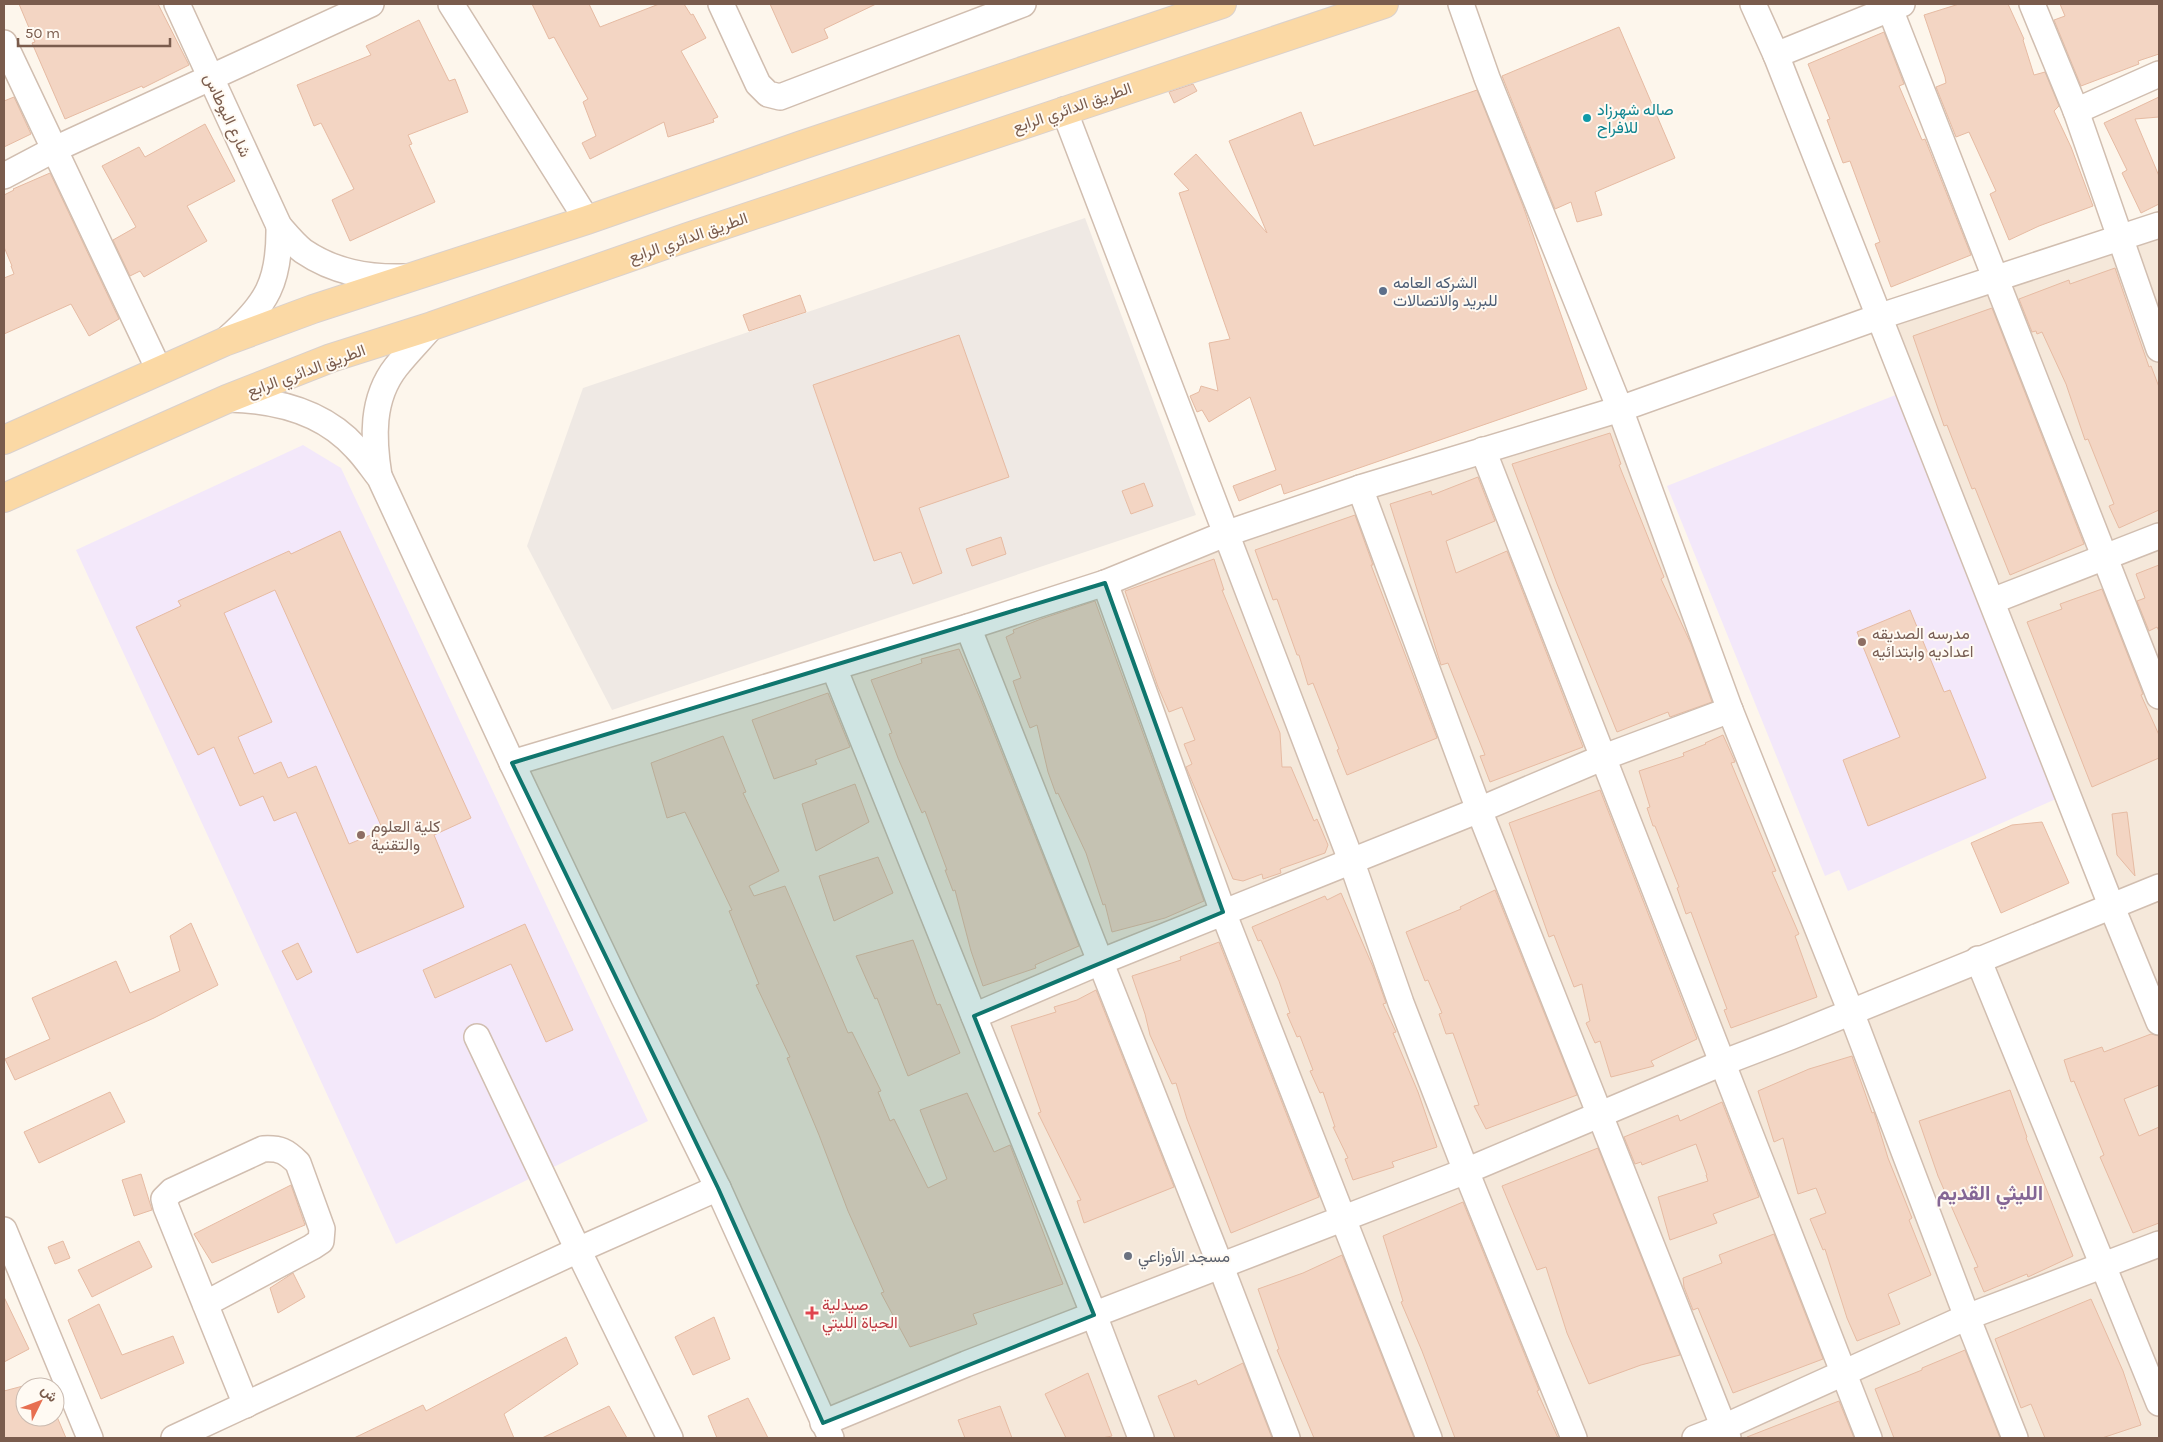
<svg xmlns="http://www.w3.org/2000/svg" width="2163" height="1442" font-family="Karla,Vazirmatn,sans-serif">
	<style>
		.residential { fill: #f5e8da }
		.industrial { fill: #efe9e4 }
		.education { fill: #f3e8fa }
		.building { fill: #f3d5c3; stroke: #e6bba3; fill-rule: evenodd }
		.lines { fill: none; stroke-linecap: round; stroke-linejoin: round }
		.minor-casing { stroke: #d1beb0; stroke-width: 28 }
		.major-casing { stroke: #dad1cd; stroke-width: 30 }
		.minor { stroke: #fff; stroke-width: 25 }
		.major { stroke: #fbd9a5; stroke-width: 28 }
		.marked { fill: #0f766e; fill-opacity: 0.2; stroke: #0f766e; stroke-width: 4; stroke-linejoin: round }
		.culture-dot { fill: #0f9aa8; stroke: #fffaf3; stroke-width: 2 }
		.service-dot { fill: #5c6f8a; stroke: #fffaf3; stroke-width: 2 }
		.education-dot { fill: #8d6e63; stroke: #fffaf3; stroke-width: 2 }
		.worship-dot { fill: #6b7280; stroke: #fffaf3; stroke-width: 2 }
		.health-dot { fill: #e0444e; stroke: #fffaf3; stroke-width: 2 }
		.labels { text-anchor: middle; stroke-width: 4; stroke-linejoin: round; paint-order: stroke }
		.street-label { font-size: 16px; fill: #7a5c4d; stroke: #fffaf3 }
		.culture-label { font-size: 16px; fill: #0d838f; stroke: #fffaf3; text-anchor: start }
		.service-label { font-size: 16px; fill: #4e5e75; stroke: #fffaf3; text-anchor: start }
		.education-label { font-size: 16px; fill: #785e54; stroke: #fffaf3; text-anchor: start }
		.worship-label { font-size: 16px; fill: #5b616d; stroke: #fffaf3; text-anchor: start }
		.health-label { font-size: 16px; fill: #be3a42; stroke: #fffaf3; text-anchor: start }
		.district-label { font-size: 21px; font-weight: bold; fill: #846695; stroke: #fffaf3 }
	</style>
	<rect width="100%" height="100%" fill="#fdf6ec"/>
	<path class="residential" d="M2159,225V1438H838L513,764L1620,409L1852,1011L2111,905L1878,318Z"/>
	<path class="industrial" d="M1085,218L1196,515L612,710L527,546L583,388Z"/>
	<g class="education">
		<path d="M1898,394L2056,799L1848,891L1839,870L1825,876L1667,486Z"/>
		<path d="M303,445L341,468L648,1121L396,1244L76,550Z"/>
	</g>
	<g class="building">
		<path d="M19,4H158L189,65L143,88L142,86L65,119L32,43L35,42Z"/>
		<path d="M532,4H589L600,27L659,4H684L691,15L693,14L706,38L681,51L718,117L713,119L714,122L668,137L664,122L590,159L582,143L596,136L583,102L588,99L554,37L549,39Z"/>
		<path d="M770,4H876L824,29L828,38L792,53Z"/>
		<path d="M1959,4H2008L2024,39L2023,40L2034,75L2045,72L2059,106L2054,111L2071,147L2093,206L2039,226L2009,240L1990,194L1996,191L1969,132L1956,137L1936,87L1946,83L1945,77L1924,15Z"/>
		<path d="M2060,4H2159V54L2138,61L2139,64L2081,86L2054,20L2065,16Z"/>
		<path d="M419,20L449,81L455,79L468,112L408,135L412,144L409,145L435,202L350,241L332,200L354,189L321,123L314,126L297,85L371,55L366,46Z"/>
		<path d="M1619,27L1675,158L1595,192L1602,215L1577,222L1571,202L1555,209L1502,76Z"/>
		<path d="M1884,32L1904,84L1899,86L1922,140L1925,139L1971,255L1891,287L1875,244L1880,242L1850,161L1843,163L1827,120L1830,119L1808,64Z"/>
		<path d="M1193,84L1197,91L1174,103L1169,92Z"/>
		<path d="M1477,90L1523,206L1587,389L1284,494L1281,484L1239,501L1233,486L1276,470L1250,397L1209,422L1202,410L1197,412L1190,396L1199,392L1201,386L1218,391L1209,343L1230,339L1179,193L1189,190L1174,174L1196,154L1267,233L1229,141L1301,112L1314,146Z"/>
		<path d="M14,97L31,134L4,147V101Z"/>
		<path d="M2159,97V117L2135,119L2159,176V204L2141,213L2122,173L2127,170L2104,123Z"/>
		<path d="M205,124L235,181L187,206L207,241L144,277L140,271L130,276L113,240L136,227L102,166L139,147L145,157Z"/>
		<path d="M50,173L119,319L89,336L71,304L4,334V278L14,274L11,266H12L4,247V195L14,190L13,189Z"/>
		<path d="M2115,268L2149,367L2151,366L2159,387V510L2119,528L2109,506L2114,504L2088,439L2085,440L2066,384L2042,332L2037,334L2036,331L2032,332L2019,299L2069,280L2070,284Z"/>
		<path d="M800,295L806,312L749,331L743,315Z"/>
		<path d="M1992,308L2084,544L2010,575L1975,488L1972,489L1947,425L1944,426L1913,336Z"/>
		<path d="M959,335L1009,477L919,508L942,573L913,584L901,552L874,561L813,385Z"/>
		<path d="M1610,433L1621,464L1619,465L1664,577L1661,579L1691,644L1712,702L1670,717L1668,712L1617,732L1557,584L1512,464Z"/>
		<path d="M1478,477L1495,521L1446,541L1456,573L1507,551L1583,747L1490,782L1480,756L1485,755L1448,663L1441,665L1390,504L1431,491L1432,495Z"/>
		<path d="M1144,483L1153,506L1131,514L1122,491Z"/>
		<path d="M1355,515L1373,565H1371L1437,738L1347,775L1337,750L1339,749L1313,683L1308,685L1299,655H1297L1277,599L1273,600L1255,550Z"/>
		<path d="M340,531L471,818L434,835L464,907L357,953L296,812L274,821L263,796L240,806L214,747L198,755L136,627L181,606L178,601L289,551L291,554ZM275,590L383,830L349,844L316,766L288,778L281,762L254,774L238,737L272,722L224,613Z"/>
		<path d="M1001,537L1006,554L972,566L966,549Z"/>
		<path d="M1214,559L1224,590H1222L1280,733L1282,767H1291L1314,821L1317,819L1328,845L1325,853L1280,869L1281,873L1263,879L1262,874L1243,881L1233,879L1186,767L1192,764L1184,744L1195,740L1182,707L1169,712L1158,687L1125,591Z"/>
		<path d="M2159,565V631L2157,627L2149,631L2137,601L2145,598L2136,574Z"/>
		<path d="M2102,589L2143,694L2141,695L2159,735V758L2092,787L2027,622L2062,609L2060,604Z"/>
		<path d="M1095,601L1204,901L1165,918L1112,932L1105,904L1103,905L1086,853L1058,793L1056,794L1048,772L1037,725L1030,728L1023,710L1013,681L1021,678L1006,637L1014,633L1013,630L1041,619Z"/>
		<path d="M1910,610L1944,692L1950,690L1986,778L1868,826L1843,760L1900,737L1857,632Z"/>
		<path d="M959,649L980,698L1079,946L1035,965L1036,968L983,986L971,951L955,890L953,891L945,870H947L925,811L922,813L898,758L889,734L892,733L871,680L922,663L921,659Z"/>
		<path d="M828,693L850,747L815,760L817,764L774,779L752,720Z"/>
		<path d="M1723,735L1735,762L1731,763L1776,871L1772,872L1799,934L1795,936L1817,997L1731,1028L1724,1010L1727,1009L1691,912L1686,914L1677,888L1679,887L1655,826H1653L1647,808L1650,807L1639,771L1684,756L1683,753L1706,744L1705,743Z"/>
		<path d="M723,736L746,792L743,793L779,871L749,886L754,896L785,886L848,1033L852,1032L881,1091L878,1092L890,1121L894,1119L928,1188L947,1179L920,1110L967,1093L994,1152L1010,1145L1063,1284L973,1314L977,1324L910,1347L881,1293L884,1292L848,1211L819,1135L787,1058L790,1057L756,985L759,984L729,911L732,910L685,812L667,818L651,763Z"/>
		<path d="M855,784L869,822L816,851L802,804Z"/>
		<path d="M1600,790L1697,1039L1651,1061L1654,1066L1611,1077L1600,1041L1595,1043L1586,1023L1590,1021L1582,984L1574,987L1554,935L1549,937L1509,823Z"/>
		<path d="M2127,812L2135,876L2117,855L2112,814Z"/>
		<path d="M2042,822L2069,883L2001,913L1971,843L2012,825Z"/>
		<path d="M878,857L893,893L834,921L819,876Z"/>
		<path d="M1495,890L1577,1095L1486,1129L1474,1106L1479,1105L1453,1033L1446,1034L1439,1014L1442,1013L1428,980L1425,981L1406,932L1461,909L1460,907Z"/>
		<path d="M1341,893L1373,967L1386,1003L1383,1004L1396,1032L1393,1033L1418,1092L1437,1147L1392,1162L1394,1167L1353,1180L1345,1159L1348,1158L1333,1127H1335L1323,1092L1320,1093L1310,1071L1313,1070L1300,1036L1297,1037L1287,1014L1290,1013L1279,981L1261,940L1258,941L1252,927L1325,896L1327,900Z"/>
		<path d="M191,923L218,985L154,1018L15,1080L5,1059L50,1039L32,998L116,961L130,993L180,971L170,936Z"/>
		<path d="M525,924L573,1030L546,1042L511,964L435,998L423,970Z"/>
		<path d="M913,940L937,1005L940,1004L960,1053L908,1076L877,998L875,999L856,956Z"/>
		<path d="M1219,942L1319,1197L1231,1233L1187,1119L1176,1083L1172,1084L1150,1035L1145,1014L1132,976L1181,960L1180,957Z"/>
		<path d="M298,943L312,972L297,980L282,951Z"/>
		<path d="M1096,990L1174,1187L1084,1223L1077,1201L1081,1200L1038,1113L1041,1112L1011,1026L1056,1012L1054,1007L1077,1000Z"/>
		<path d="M2151,1034L2159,1036V1085L2124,1099L2139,1136L2159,1127V1223L2133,1233L2100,1157L2104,1155L2074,1081L2071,1082L2064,1060L2102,1047L2104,1052Z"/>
		<path d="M1852,1056L1872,1113L1874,1112L1888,1158L1912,1218L1909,1220L1931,1275L1888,1294L1900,1324L1857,1341L1847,1318L1825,1249L1823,1250L1810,1219L1826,1213L1816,1188L1798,1194L1783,1138L1774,1142L1758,1091L1809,1069Z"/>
		<path d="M2010,1090L2027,1137L2026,1138L2073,1256L2028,1277L2027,1274L1984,1292L1974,1268L1978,1267L1938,1176L1919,1121Z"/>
		<path d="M110,1092L125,1122L39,1163L24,1132Z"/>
		<path d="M1722,1102L1759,1197L1713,1214L1717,1223L1670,1240L1658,1197L1708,1181L1706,1175H1707L1696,1144L1642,1165L1641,1162L1635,1164L1624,1137L1678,1115L1680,1121Z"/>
		<path d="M1598,1148L1680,1355L1641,1365L1589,1384L1567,1333L1546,1267L1537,1270L1502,1186Z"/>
		<path d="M141,1174L152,1210L134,1216L122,1180Z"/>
		<path d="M291,1185L305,1225L212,1263L194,1234Z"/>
		<path d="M1463,1202L1539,1390L1537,1391L1558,1438H1455L1422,1351L1401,1302L1403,1301L1383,1236Z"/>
		<path d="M1774,1234L1823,1359L1733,1393L1698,1308L1693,1310L1684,1287L1683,1278L1722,1263L1719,1255Z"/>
		<path d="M63,1241L70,1258L55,1264L48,1247Z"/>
		<path d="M139,1241L152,1267L92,1297L78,1270Z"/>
		<path d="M1342,1255L1414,1438H1314L1277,1350L1279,1349L1258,1289L1303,1273Z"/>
		<path d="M293,1273L305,1297L278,1313L270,1288Z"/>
		<path d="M4,1297L29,1349L4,1362Z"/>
		<path d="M2091,1299L2123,1371L2141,1425L2102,1438H2045L2031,1404L2021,1408L1995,1339Z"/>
		<path d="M99,1304L122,1355L173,1336L184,1363L101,1399L68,1320Z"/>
		<path d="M714,1317L730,1359L693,1375L675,1337Z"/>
		<path d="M566,1337L578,1364L504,1414L514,1438H354L423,1405L426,1411Z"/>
		<path d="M1965,1350L2000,1438H1894L1875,1389L1922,1370V1368Z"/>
		<path d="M1243,1363L1272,1438H1175L1158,1396L1196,1380L1198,1385Z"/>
		<path d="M1088,1373L1112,1436L1102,1438H1066L1045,1394Z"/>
		<path d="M42,1381L44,1387H25V1417H55V1412L66,1438H4V1391Z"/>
		<path d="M748,1398L768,1438H717L708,1416Z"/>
		<path d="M1839,1401L1854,1438H1748L1747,1437Z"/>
		<path d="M609,1406L627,1438H542Z"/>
		<path d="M1000,1406L1012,1438H965L958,1420Z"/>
	</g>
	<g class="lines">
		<defs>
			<g id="minor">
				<path d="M177,4L279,226C286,234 294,244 303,251C334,272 367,278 404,277"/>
				<path d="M451,4L587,220"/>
				<path d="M721,4L758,84L768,94L780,97L1023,4"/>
				<path d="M1461,4L1487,78L1620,409L1730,710L1851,1012L1967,1317L2015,1438"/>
				<path d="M1753,4L1776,55L2111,905L2159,1022"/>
				<path d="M2032,4L2076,111L2159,349"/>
				<path d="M1890,9L2159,696"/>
				<path d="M4,43L159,370"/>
				<path d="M1776,55L1902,4"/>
				<path d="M1064,110L1351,860L1401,1003L1466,1171L1574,1438"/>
				<path d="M2076,111L2159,74"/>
				<path d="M4,176L55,149L371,4"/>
				<path d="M226,340C267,304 280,282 279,226"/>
				<path d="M229,399C276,400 323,411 356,448C365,457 372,468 380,478L512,763L624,998L718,1188L831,1438"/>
				<path d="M1483,450L1869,1438"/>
				<path d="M379,476C373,439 371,399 396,367C407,353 420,340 432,326"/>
				<path d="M1360,488L1479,810L1728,1438"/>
				<path d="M1105,583L1223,912L1429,1438"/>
				<path d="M1992,601L2159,536"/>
				<path d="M968,627L1221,1267L1287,1438"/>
				<path d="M834,668L1094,1315L1141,1438"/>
				<path d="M512,763L968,627L1105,583L1225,534L1360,488L1620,409L1878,317L2159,225"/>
				<path d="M1978,959L2159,1403"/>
				<path d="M974,1016L1100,962L1479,810L1604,757L1730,710"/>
				<path d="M477,1037L578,1250L670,1438"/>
				<path d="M4,1230L90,1438"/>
				<path d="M205,1304L312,1247L321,1241L322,1229L298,1163C286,1151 280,1148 263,1149L172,1191L164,1199L166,1207L246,1405"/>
				<path d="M823,1423L966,1364L1466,1171L1722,1063L1790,1037L2159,887"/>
				<path d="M174,1438L578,1250L718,1188"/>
				<path d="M1695,1438L1724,1427L1967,1317L2159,1244"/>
			</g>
			<g id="major">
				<path d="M4,440L224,342L313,309L587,220L802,145L1222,4"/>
				<path d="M4,498L227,399L331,358L432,326L688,237L1384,4"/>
			</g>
		</defs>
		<use href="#minor" class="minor-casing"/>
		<use href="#major" class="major-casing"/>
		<use href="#minor" class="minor"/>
		<use href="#major" class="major"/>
	</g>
	<path class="marked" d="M1105,583L1223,912L974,1016L1094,1315L823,1423L718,1188L512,763Z"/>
	<circle class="culture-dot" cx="1587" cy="118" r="5"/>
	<circle class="service-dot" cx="1383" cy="291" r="5"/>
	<g class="education-dot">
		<circle cx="1862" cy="642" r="5"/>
		<circle cx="361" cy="835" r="5"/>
	</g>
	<circle class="worship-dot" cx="1128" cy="1256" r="5"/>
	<path class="health-dot" d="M809.5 1305.5h5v5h5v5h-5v5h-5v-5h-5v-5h5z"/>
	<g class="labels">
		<g class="street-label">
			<text transform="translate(1072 107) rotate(-19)" y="6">الطريق الدائري الرابع</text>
			<text transform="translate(228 115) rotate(65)" y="6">شارع البوطاس</text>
			<text transform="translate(688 237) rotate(-19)" y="6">الطريق الدائري الرابع</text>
			<text transform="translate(306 370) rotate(-20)" y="6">الطريق الدائري الرابع</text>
		</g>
		<g class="culture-label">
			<text x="1597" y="115">صاله شهرزاد<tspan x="1597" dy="18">للافراح</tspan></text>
		</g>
		<g class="service-label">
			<text x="1393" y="288">الشركه العامه<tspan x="1393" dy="18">للبريد والاتصالات</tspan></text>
		</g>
		<g class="education-label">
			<text x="1872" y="639">مدرسه الصديقه<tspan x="1872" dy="18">اعداديه وابتدائيه</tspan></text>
			<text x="371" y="832">كلية العلوم<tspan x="371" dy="18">والتقنية</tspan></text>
		</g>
		<g class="worship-label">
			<text x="1138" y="1262">مسجد الأوزاعي</text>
		</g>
		<g class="health-label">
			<text x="822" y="1310">صيدلية<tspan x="822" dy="18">الحياة الليتي</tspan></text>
		</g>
		<g class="district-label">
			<text x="1990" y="1200">الليثي القديم</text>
		</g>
	</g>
	<rect width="2163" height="1442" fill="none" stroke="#7a5c4d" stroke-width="10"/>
	<g transform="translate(40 1402) rotate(48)"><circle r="24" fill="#fffaf3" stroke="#cabbb1"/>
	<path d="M0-4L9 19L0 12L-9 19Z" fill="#e76f51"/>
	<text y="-8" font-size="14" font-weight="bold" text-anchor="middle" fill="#7a5c4d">ش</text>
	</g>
	<path d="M18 38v8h152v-8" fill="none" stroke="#7a5c4d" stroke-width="2.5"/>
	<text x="25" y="38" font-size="15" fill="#7a5c4d" stroke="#fffaf3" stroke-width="4" paint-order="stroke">50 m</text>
</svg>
